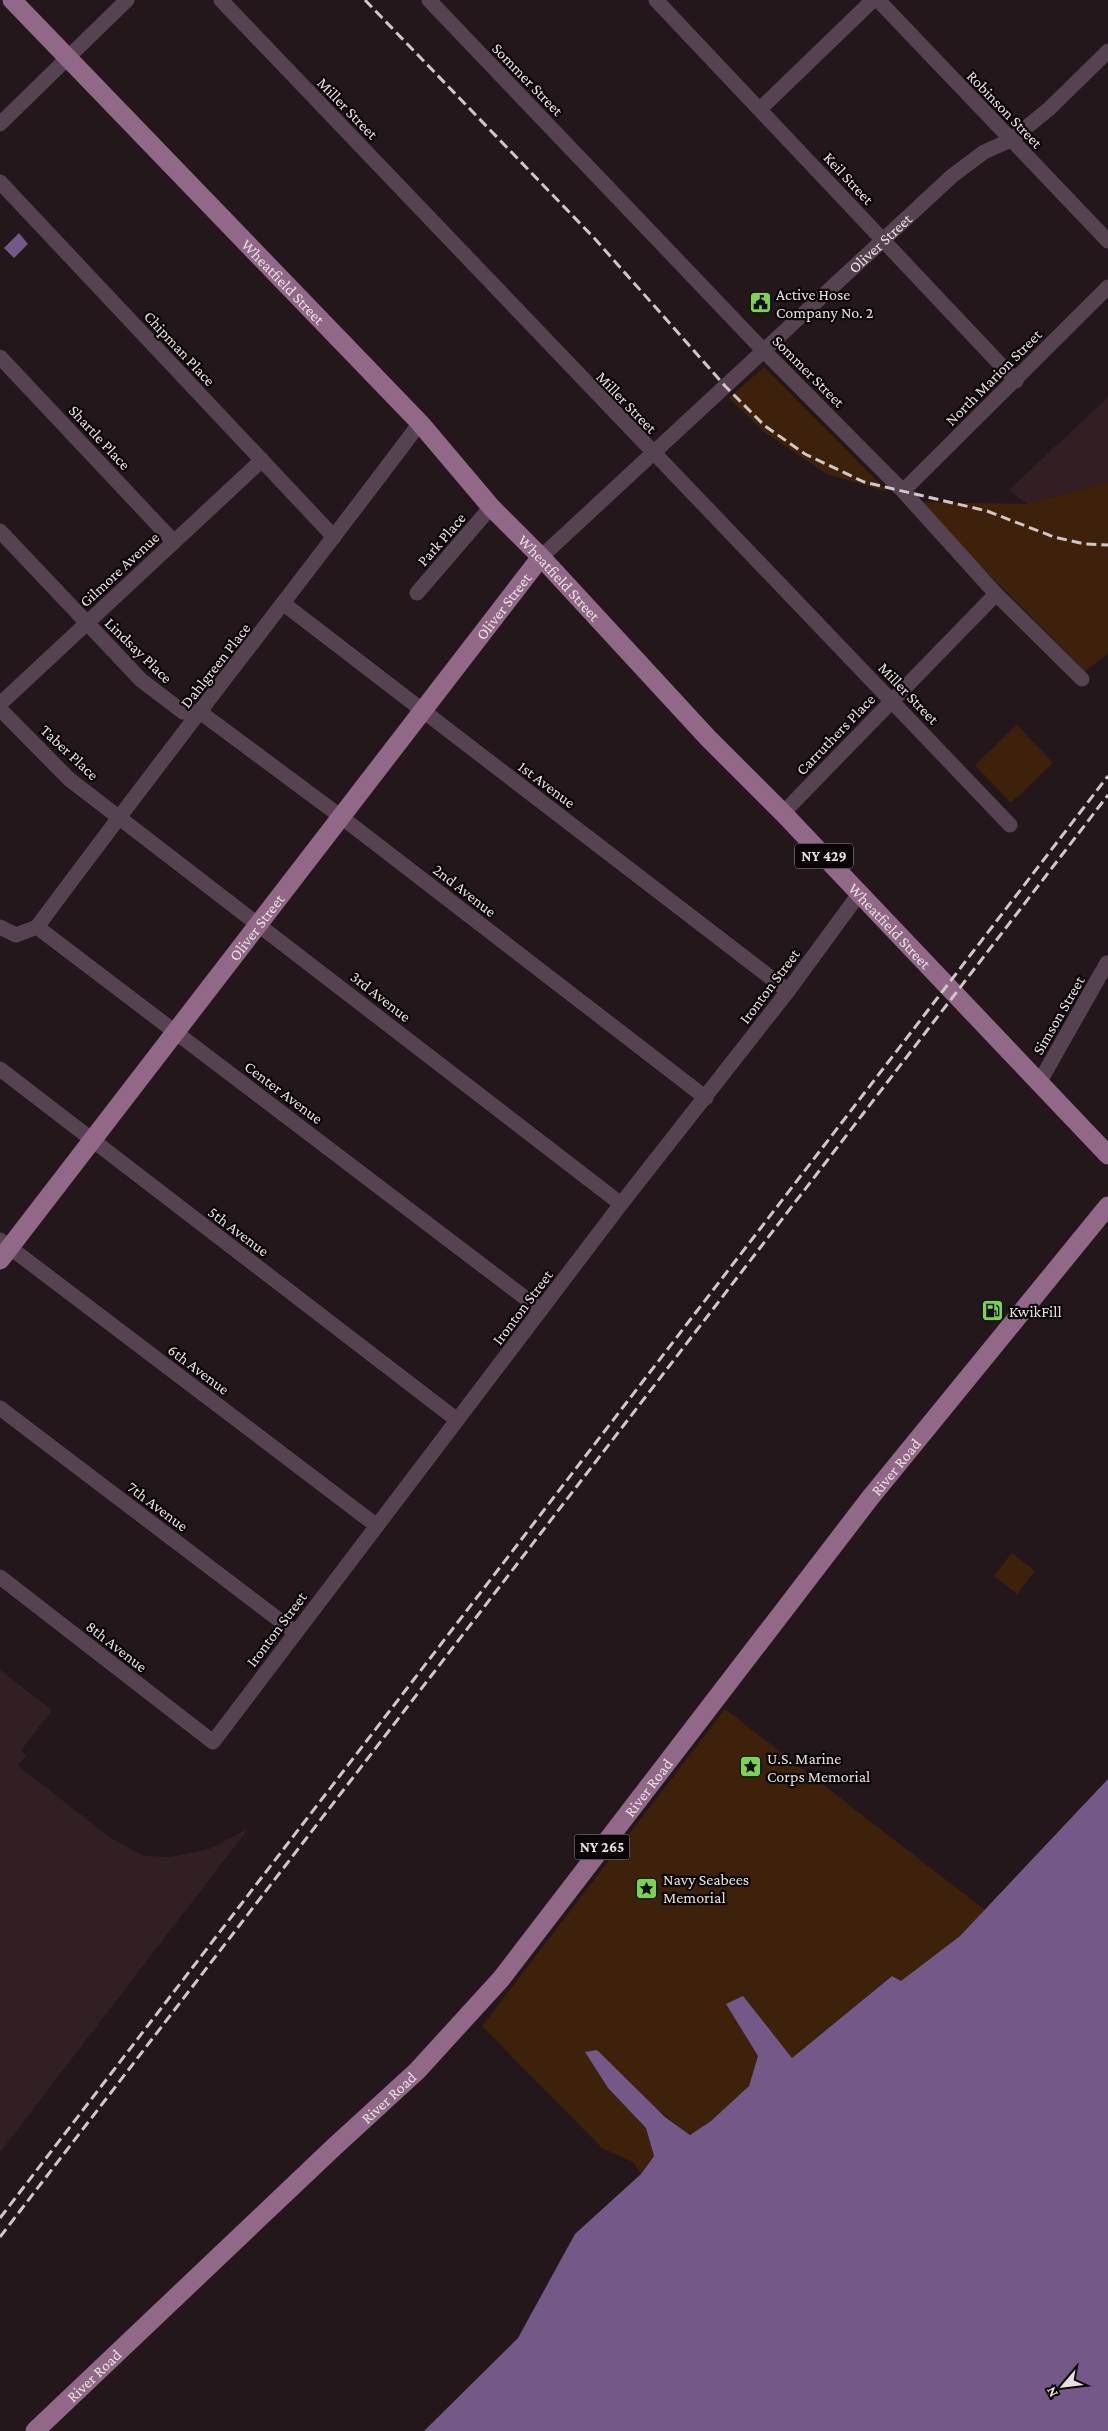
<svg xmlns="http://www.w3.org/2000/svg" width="1108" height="2431" font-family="'Crimson Pro',serif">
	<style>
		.built { fill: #321f24 }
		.green { fill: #3e210a }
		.water { fill: #735888 }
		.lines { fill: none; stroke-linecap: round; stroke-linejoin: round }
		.minor { stroke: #574251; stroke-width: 15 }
		.major { stroke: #916887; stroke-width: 19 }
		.rail { stroke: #d0c6c8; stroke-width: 3; stroke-dasharray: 10 5; stroke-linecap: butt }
		.labels { text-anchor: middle; stroke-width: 4.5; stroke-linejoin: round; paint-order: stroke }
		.shield { fill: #0a0506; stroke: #a59e9f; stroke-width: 1 }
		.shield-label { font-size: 15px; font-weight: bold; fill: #e8dfe1 }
		.street-label { font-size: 16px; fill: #e8dfe1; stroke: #0a0506 }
		.poi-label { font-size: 16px; fill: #e8dfe1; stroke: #0a0506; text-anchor: start }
	</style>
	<rect width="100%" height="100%" fill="#24171b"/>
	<g class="built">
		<path d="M1108,397V482L1027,504L1009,490Z"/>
		<path d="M0,1670L52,1710L21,1750L26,1755L18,1766L112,1839L144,1856L171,1857L209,1849L248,1829L0,2152Z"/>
	</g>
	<g class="green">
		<path d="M764,367L888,492L827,474L765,433L729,398Z"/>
		<path d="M1108,482V654L1085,671L917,502L1027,504Z"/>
		<path d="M1017,725L1053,763L1011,803L975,765Z"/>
		<path d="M1012,1553L1035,1571L1017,1594L994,1576Z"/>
		<path d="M725,1709L985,1910L960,1936L901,1981L891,1976L792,2058L743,1997L726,2004L758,2056L749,2086L711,2121L690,2135L585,2052L608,2088L646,2128L654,2155L641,2174L633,2162L602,2148L482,2026Z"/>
	</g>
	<g class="water">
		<path d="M19,233L28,244L14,258L4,248Z"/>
		<path d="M1108,1779V2431H424L518,2338L575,2234L641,2174L654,2156L646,2128L608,2088L585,2052L597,2050L665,2117L690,2135L711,2121L749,2086L758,2056L726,2004L743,1996L792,2058L892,1976L901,1981L960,1936Z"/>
	</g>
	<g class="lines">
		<g class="minor">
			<path d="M221,0L1010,825"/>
			<path d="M429,0L763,350L903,491L996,594L1082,679"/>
			<path d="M656,0L1016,381"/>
			<path d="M878,0L1108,241"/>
			<path d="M760,109L873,0"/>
			<path d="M0,124L127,0"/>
			<path d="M0,182L334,537"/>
			<path d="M0,357L174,542"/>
			<path d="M903,491L1108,287"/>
			<path d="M0,531L141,680L183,712H200L340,816L706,1098"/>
			<path id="s1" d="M541,557L952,176L984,152L1011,140L1050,108L1108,51"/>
			<path d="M417,593L491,507"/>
			<path d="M284,604L788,991"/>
			<path d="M0,704L262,460"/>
			<path d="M0,709L69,779L621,1204"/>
			<path d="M783,813L996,594"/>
			<path d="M0,927L16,935L37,927L541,1310"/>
			<path d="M37,927C162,758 293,592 420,423"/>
			<path d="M0,1069L457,1420"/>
			<path d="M1039,1083L1107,963"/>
			<path d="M0,1240L377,1526"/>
			<path d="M0,1408L295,1632"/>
			<path d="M0,1577L213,1742L621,1204L788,991L859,894"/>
		</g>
		<g class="major">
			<path id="s2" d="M12,0L420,423L491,507L541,557L708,738L783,813L1108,1155"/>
			<path id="s3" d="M0,1260L541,557"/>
			<path id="s4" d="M35,2431L333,2148L417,2071L501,1979L870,1498L1108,1206"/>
		</g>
		<g class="rail">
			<path d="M365,0L596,240L725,386L765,426L805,454L864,482L987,511L1054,537L1085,544L1108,545"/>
			<path d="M0,2218L1108,776"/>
			<path d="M0,2237L1108,795"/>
		</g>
	</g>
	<defs>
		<symbol id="civic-square" viewBox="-11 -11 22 22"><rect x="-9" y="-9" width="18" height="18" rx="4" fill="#7dd154" stroke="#0a0506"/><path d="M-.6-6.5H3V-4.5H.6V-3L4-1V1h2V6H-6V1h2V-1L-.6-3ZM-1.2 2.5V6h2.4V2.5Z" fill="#111"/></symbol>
		<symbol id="fuel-square" viewBox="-11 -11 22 22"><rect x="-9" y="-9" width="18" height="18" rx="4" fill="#7dd154" stroke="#0a0506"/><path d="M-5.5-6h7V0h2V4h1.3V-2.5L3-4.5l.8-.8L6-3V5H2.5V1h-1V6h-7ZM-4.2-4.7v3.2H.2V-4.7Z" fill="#111"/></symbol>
		<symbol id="sight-square" viewBox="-11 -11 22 22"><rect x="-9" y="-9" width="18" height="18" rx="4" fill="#7dd154" stroke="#0a0506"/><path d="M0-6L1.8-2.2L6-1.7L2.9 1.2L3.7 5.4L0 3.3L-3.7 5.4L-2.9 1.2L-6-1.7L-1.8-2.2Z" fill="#111"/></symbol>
	</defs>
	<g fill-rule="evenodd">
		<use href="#civic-square" x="748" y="290" width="25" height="25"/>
		<use href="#fuel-square" x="980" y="1298" width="25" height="25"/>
		<use href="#sight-square" x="738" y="1754" width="25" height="25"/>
		<use href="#sight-square" x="634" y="1876" width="25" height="25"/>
	</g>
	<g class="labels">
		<g class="shield">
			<rect x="795" y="843.5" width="58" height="25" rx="4"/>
			<rect x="574.5" y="1834.5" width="55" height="25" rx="4"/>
		</g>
		<g class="shield-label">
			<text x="824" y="861">NY 429</text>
			<text x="602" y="1852">NY 265</text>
		</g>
		<g class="street-label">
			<text transform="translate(528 79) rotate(46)" y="6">Sommer Street</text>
			<text transform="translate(348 108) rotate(46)" y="6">Miller Street</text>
			<text transform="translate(1005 109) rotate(46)" y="6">Robinson Street</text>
			<text transform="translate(849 178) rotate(47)" y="6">Keil Street</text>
			<text dy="6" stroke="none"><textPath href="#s1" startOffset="462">Oliver Street</textPath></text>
			<text dy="6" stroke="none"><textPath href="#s2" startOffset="391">Wheatfield Street</textPath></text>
			<text transform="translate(180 348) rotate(47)" y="6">Chipman Place</text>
			<text transform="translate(809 371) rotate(45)" y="6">Sommer Street</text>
			<text transform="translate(993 377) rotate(-45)" y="6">North Marion Street</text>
			<text transform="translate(627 402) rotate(46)" y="6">Miller Street</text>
			<text transform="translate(100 437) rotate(47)" y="6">Shartle Place</text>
			<text transform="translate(441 539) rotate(-49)" y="6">Park Place</text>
			<text transform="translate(119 569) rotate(-43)" y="6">Gilmore Avenue</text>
			<text dy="6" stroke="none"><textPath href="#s2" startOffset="796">Wheatfield Street</textPath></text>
			<text dy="6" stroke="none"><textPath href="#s3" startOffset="825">Oliver Street</textPath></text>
			<text transform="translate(139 650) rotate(44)" y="6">Lindsay Place</text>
			<text transform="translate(215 665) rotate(-52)" y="6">Dahlgreen Place</text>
			<text transform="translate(909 693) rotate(46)" y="6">Miller Street</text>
			<text transform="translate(835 734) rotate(-46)" y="6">Carruthers Place</text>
			<text transform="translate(70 752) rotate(43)" y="6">Taber Place</text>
			<text transform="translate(547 784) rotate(37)" y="6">1st Avenue</text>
			<text transform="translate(465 890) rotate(38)" y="6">2nd Avenue</text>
			<text dy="6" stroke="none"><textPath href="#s2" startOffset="1276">Wheatfield Street</textPath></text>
			<text dy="6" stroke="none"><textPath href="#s3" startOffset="420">Oliver Street</textPath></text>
			<text transform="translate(769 986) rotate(-53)" y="6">Ironton Street</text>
			<text transform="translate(381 996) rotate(38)" y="6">3rd Avenue</text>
			<text transform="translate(1058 1015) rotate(-60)" y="6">Simson Street</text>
			<text transform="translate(284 1092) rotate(37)" y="6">Center Avenue</text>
			<text transform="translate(239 1231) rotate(37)" y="6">5th Avenue</text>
			<text transform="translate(522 1307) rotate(-53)" y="6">Ironton Street</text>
			<text transform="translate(199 1369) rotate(37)" y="6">6th Avenue</text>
			<text dy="6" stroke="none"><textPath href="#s4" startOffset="1296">River Road</textPath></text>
			<text transform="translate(158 1506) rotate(37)" y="6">7th Avenue</text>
			<text transform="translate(276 1629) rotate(-53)" y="6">Ironton Street</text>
			<text transform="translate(117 1646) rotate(38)" y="6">8th Avenue</text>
			<text dy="6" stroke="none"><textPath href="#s4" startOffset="891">River Road</textPath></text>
			<text dy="6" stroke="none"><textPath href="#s4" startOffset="486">River Road</textPath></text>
			<text dy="6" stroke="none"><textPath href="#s4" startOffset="81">River Road</textPath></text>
		</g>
		<g class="poi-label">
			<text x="776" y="300">Active Hose<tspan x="776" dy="18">Company No. 2</tspan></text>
			<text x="1009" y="1317">KwikFill</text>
			<text x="767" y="1764">U.S. Marine<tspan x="767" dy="18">Corps Memorial</tspan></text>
			<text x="663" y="1885">Navy Seabees<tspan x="663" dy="18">Memorial</tspan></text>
		</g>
	</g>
	<g transform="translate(1063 2386) rotate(242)" stroke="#0a0506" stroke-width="4" paint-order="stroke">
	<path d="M0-4L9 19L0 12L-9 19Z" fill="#e8dfe1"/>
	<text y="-8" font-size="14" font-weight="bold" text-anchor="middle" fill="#e8dfe1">N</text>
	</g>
</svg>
